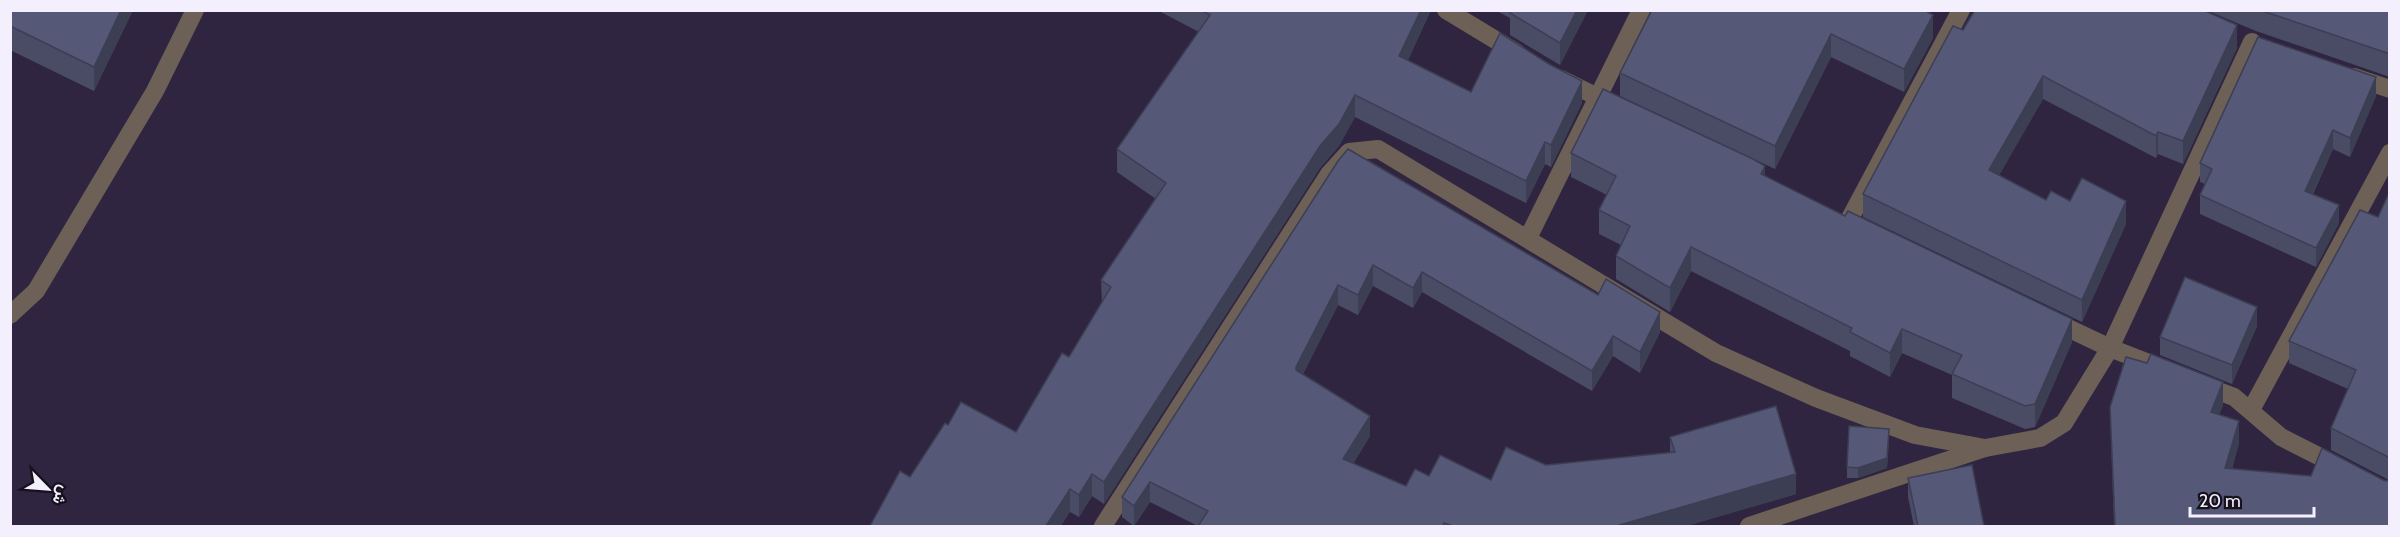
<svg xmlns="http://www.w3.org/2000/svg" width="2400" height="537" font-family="Cabin,Vazirmatn,sans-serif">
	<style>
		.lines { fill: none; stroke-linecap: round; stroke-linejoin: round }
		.minor { stroke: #6d6056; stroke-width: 18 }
		.wall { fill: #4a4c66 }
		.shaded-wall { fill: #3c3e53 }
		.building { fill: #565877; stroke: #3c3e53; stroke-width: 1.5 }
	</style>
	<rect width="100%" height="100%" fill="#302540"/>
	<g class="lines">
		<g class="minor">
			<path d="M1446,10L1517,53"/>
			<path d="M2354,77L2390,89"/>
			<path d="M1561,79L1620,108"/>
			<path d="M1848,222L1961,10"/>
			<path d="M1528,238L1641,10"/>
			<path d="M10,315L36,291L155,91L195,10"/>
			<path d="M2051,320L2110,348L2169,371"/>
			<path d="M2200,384L2234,397L2281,437L2340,467"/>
			<path d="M2251,410L2390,153"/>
			<path d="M1103,526L1329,174L1349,152L1378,149L1716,353L1816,398L1915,435L1985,448"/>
			<path d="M1749,526L1985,448L2040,438L2064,423L2110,348L2252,42"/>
		</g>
	</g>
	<g class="wall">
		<path d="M10,10H133L94,91L10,50Z"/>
		<path d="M1157,10H1431L1408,60L1471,92L1582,103L1551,167L1545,164L1526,203L1355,117L1339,146L1320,168L1104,504L1092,496L1079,517L1070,512L910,477L948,425L1016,432L1069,357L1102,303L1101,280L1156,199L1117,172V149L1199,32Z"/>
		<path d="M1495,10H1588L1560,65L1510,35V18Z"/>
		<path d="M1652,10L1933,38L1904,92L1831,57L1775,169L1620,96V73Z"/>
		<path d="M2206,10H2390V77L2256,31Z"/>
		<path d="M1963,30L2237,48L2183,164L2158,154L2156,158L2043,99L1999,175L2046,200L2070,201L2126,224L2082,322L1863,217V194Z"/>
		<path d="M2376,96L2350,157L2333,149L2313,194L2339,223L2316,267L2200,214V195L2205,184L2200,182V163Z"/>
		<path d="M1571,153L1765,176L2072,342L2035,427L2025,429L1952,398V375L1902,353L1890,377L1850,356V351L1691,271L1670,312L1616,279V256L1621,245L1599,234V210L1607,195L1571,177Z"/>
		<path d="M1338,161L1660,332L1640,373L1613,356L1592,391L1422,292L1413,308L1373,286L1358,315L1338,305L1303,374L1370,436L1353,464L1406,486L1429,476L1491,480L1546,465L1670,453V437L1796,494L1686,526H1198L1150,502L1134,526L1122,517V497Z"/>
		<path d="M2390,191V526H2114L2110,407L2223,405L2219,415L2239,443L2232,469L2311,476L2389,480L2331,450V428L2348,389L2289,363V341L2378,217Z"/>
		<path d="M2257,326L2232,384L2160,355V337Z"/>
		<path d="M1889,439L1887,468L1858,478H1847V467Z"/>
		<path d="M1908,478L1984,526H1914L1908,497Z"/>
	</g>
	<g class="shaded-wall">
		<path d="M121,10H133L94,91V67Z"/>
		<path d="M1421,10H1431L1399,78V56Z"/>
		<path d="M1577,10H1588L1560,65V43Z"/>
		<path d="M1933,15V38L1904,92V69Z"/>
		<path d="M2237,25V48L2183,164V141Z"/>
		<path d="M1831,34V57L1775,169V146Z"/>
		<path d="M2043,76V99L1989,193V170Z"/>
		<path d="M2376,77V96L2350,157V138Z"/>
		<path d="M1582,81V103L1551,167V145Z"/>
		<path d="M1355,95V117L1339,146L1320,168L1104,504V482L1320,146Z"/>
		<path d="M2333,130V149L2305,209V191Z"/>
		<path d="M2158,132V154L2156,158V136Z"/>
		<path d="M1545,142V164L1526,203V181Z"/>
		<path d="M1765,166V189L1761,174Z"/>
		<path d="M2126,201V224L2082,322V300Z"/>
		<path d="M2339,205V223L2316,267V248Z"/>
		<path d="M1691,247V271L1670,312V288Z"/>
		<path d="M1373,265V286L1358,315V295Z"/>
		<path d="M1422,272V292L1413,308V288Z"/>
		<path d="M1338,285V305L1296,387V367Z"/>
		<path d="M2257,307V326L2232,384V365Z"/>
		<path d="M1660,312V332L1640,373V352Z"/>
		<path d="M2072,319V342L2035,427V404Z"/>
		<path d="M1902,329V353L1890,377V353Z"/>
		<path d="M1613,336V356L1592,391V371Z"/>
		<path d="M2223,382V405L2211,434V412Z"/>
		<path d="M1370,416V436L1343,480V459Z"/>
		<path d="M2239,421V443L2225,491V468Z"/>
		<path d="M1889,429L1887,468L1858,478V468Z"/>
		<path d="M1092,474V496L1079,517V495Z"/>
		<path d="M1796,474V494L1686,526H1616Z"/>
		<path d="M1150,482V502L1134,526V506Z"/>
		<path d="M1070,489V512L1061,526H1046Z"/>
	</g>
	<g class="building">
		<path d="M10,10H121L94,67L10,26Z"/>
		<path d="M1201,10H1421L1399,56L1471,92L1500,33L1549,64L1582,81L1551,145L1545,142L1526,181L1355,95L1339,124L1320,146L1104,482L1092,474L1079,495L1070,489L1046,526H870L900,471L910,477L945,423L948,425L961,402L1016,432L1062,353L1069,357L1111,287L1101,280L1166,183L1117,149L1210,15Z"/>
		<path d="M1511,10H1577L1560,43L1510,13Z"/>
		<path d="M1652,10H1924L1933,15L1904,69L1831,34L1775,146L1620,73Z"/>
		<path d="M1975,10H2203L2237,25L2183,141L2158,132L2156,136L2043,76L1989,170L2046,200L2051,191L2070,201L2082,178L2126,201L2082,300L1863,194L1953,26L1963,30Z"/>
		<path d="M2260,10H2390V54Z"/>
		<path d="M2258,37L2376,77L2350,138L2333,130L2305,191L2339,205L2316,248L2200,195L2212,169L2200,163Z"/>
		<path d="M1603,89L1753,159L1765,166L1761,174L1845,216L1848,211L2072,319L2035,404L2025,406L1952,374L1962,355L1902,329L1890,353L1850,332L1852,328L1691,247L1670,288L1616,256L1630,226L1599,210L1616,176L1571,153Z"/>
		<path d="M1348,149L1598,295L1606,279L1660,312L1640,352L1613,336L1592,371L1422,272L1413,288L1373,265L1358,295L1338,285L1296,367V370L1370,416L1343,459L1406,486L1415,469L1429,476L1440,455L1491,480L1506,447L1546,465L1675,452L1670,437L1776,406L1796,474L1616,526H1453L1444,523L1443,526H1198L1208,511L1150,482L1134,506L1122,497L1338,161Z"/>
		<path d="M2390,191V458L2331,428L2356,370L2289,341L2360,210L2378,217Z"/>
		<path d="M2185,277L2257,307L2232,365L2160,337Z"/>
		<path d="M2151,354L2223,382L2211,412L2239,421L2225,468L2311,476L2322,448L2385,481L2390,480V526H2115L2110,407L2126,357L2147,363Z"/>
		<path d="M1849,426L1889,429L1887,458L1858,468L1847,467Z"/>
		<path d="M1972,465L1984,526H1918L1908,478Z"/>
	</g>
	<rect width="2400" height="537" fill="none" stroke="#f3effd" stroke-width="24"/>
	<g transform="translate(48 489) rotate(115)" stroke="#16111d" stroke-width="4.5" paint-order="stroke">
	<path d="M0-4.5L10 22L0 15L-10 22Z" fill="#f3effd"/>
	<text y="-9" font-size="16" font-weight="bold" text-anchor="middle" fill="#f3effd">ش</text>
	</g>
	<path d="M2190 507v9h124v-9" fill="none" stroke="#f3effd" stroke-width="3"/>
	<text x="2199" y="507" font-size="18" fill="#f3effd" stroke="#16111d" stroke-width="4.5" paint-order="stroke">20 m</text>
</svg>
